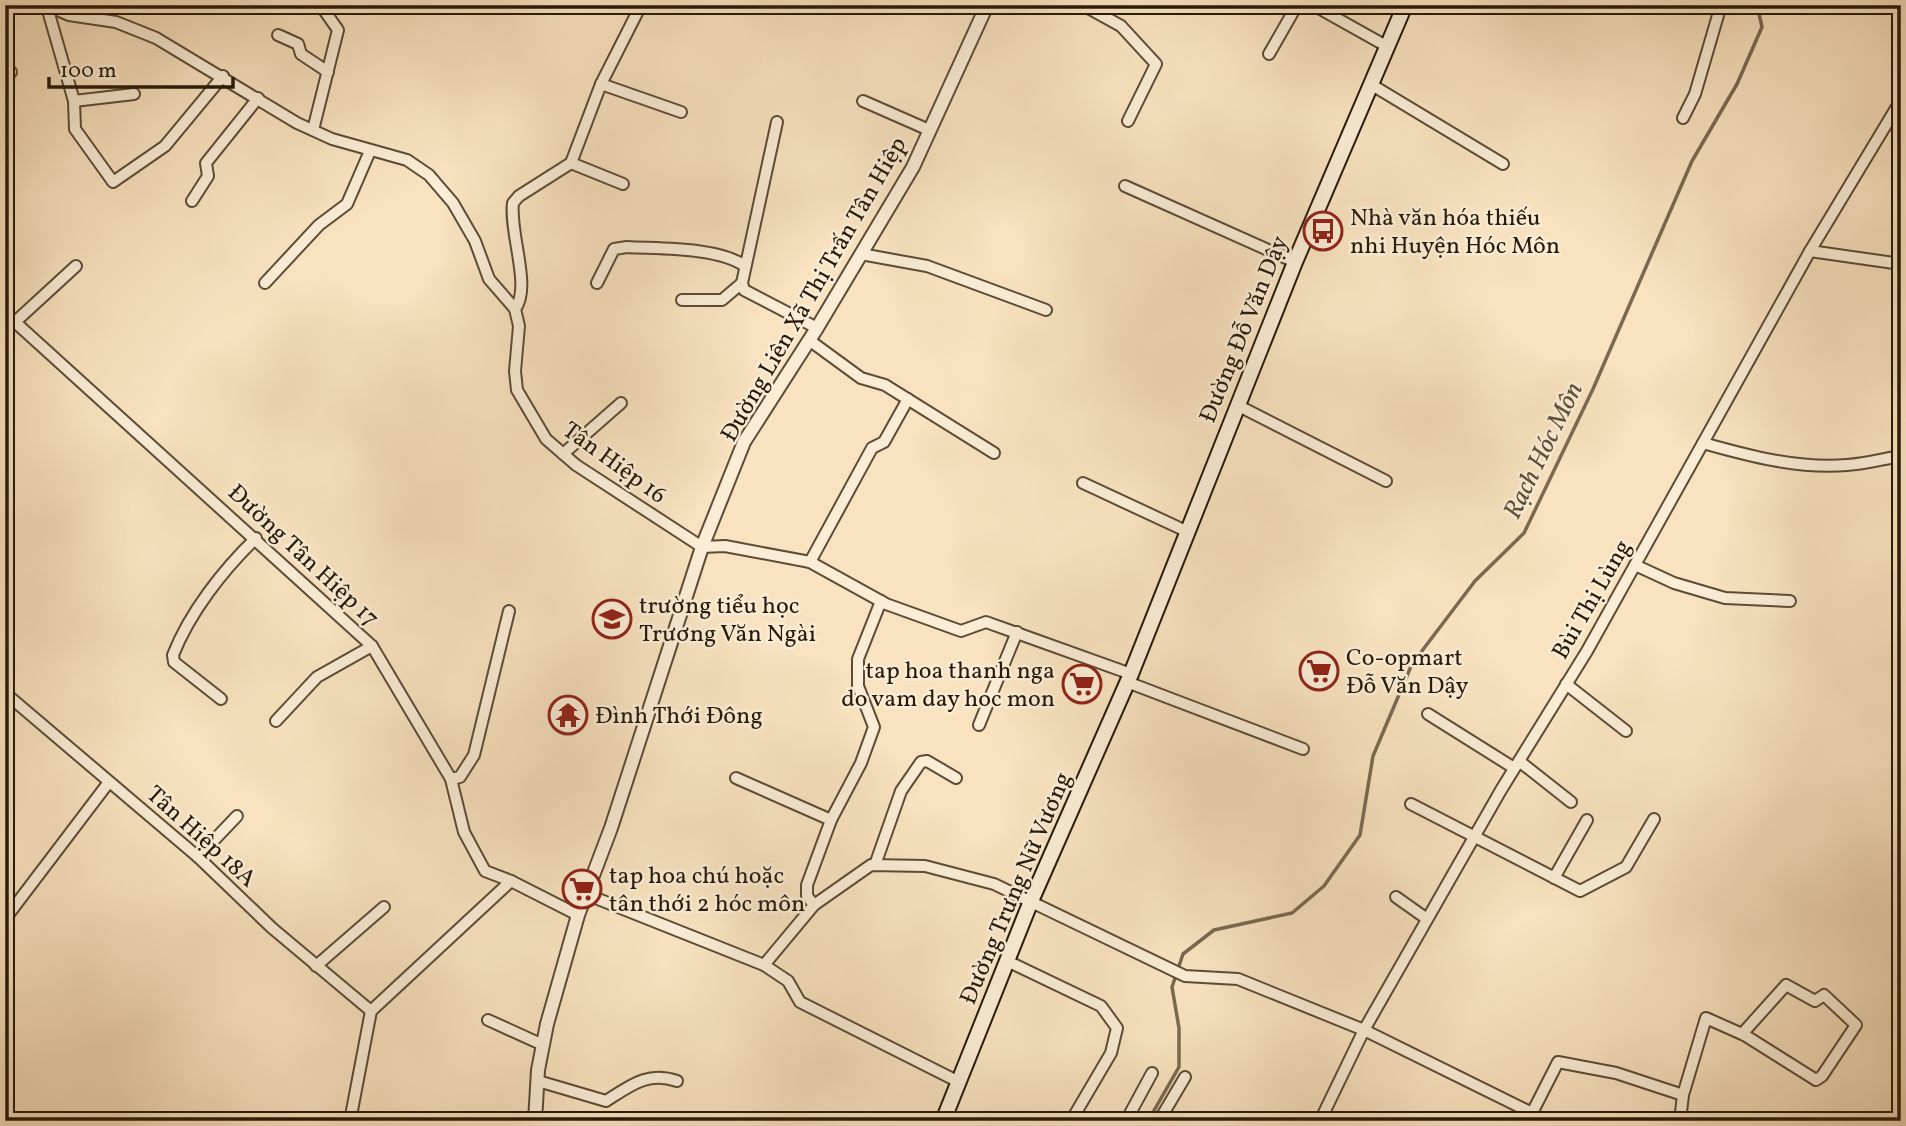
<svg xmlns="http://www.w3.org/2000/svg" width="1906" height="1126" font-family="Vollkorn,serif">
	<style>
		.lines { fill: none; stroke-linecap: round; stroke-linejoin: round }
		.stream { stroke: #7a6951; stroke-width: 3.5 }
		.minor-casing { stroke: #5b4c37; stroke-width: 14 }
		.tertiary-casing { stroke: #5b4c37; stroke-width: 16 }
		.secondary-casing { stroke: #271a0a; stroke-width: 18 }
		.minor { stroke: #faecd5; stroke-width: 10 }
		.tertiary { stroke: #faecd5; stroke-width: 12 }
		.secondary { stroke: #faecd5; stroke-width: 14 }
		.labels { text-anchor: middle; stroke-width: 5; stroke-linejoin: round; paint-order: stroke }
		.poi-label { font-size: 24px; fill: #271a0a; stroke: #faecd5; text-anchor: start }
		.street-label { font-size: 24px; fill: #271a0a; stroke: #faecd5 }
		.water-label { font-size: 26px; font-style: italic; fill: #5e4f3a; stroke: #faecd5 }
	</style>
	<rect width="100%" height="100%" fill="#f8e2bf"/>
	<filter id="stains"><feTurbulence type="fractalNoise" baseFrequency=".00286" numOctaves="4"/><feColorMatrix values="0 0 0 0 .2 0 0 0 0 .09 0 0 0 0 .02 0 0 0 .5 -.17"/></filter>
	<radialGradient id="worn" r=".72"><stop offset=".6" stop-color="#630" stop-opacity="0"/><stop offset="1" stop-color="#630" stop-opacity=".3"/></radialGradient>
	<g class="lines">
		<path class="stream" d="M1148,1121L1179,1067V1028L1172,987L1183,954L1214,930L1292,913L1324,886L1360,835L1373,756L1412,664L1475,581L1524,533L1593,389L1692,161L1737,84L1762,27L1757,5"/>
		<defs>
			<g id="minor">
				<path d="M46,5L69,15L116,22L156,38L297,123L332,139L407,160L429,175L453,203L475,241L489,279L515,309L519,326L515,371L517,390L546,439L576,465L702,547L725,546L810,562L886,604L961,631L986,622L1131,674"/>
				<path d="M641,5L601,84L681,112"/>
				<path d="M666,5L672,7"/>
				<path d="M1083,5L1121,26L1156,64L1128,121"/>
				<path d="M1313,5L1388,47"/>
				<path d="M47,7L74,101L134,94"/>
				<path d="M278,35L298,44L301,54L328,72"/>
				<path d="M1269,54L1297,5"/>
				<path d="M5,72H11"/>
				<path d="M601,84L571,163L623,184"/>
				<path d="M1372,85L1503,164"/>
				<path d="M74,101L75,129L113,182L165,146L223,76"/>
				<path d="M863,101L929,130"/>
				<path d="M1683,118L1695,94L1721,5"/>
				<path d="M777,122L742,283L744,290L817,328"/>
				<path d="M313,130L338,30L324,10L326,5"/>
				<path d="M1125,186L1295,262"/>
				<path d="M192,201L208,176L206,163L258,98"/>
				<path d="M1810,251L1901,264"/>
				<path d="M861,254L927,266L1046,310"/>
				<path d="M265,283L319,225L347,204L370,151"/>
				<path d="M597,283L614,249L627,247C660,249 718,247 745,266"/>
				<path d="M682,300H722L742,283"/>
				<path d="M515,309C532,287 509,233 513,203L519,196L571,163"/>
				<path d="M5,313L372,646L451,779L464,832L485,871L511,881L578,915"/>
				<path d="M15,322L76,266"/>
				<path d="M809,340L861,378L885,385L994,453"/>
				<path d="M1237,405L1386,481"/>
				<path d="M1703,443C1749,456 1798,469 1847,465C1865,464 1883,459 1901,456"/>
				<path d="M563,454L621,403"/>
				<path d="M1083,483L1186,531"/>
				<path d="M810,562L872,448L884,442L908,399"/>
				<path d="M1635,565L1674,583L1725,598L1790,601"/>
				<path d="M1127,682L1303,749"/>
				<path d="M1566,684L1626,731"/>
				<path d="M5,693L198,857L272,928L371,1011"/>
				<path d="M221,699L174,662L173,655C190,612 223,570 256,538"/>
				<path d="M1428,714L1514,768"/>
				<path d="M276,721L317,677L372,646"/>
				<path d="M979,725L1017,632"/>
				<path d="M1519,761L1571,802"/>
				<path d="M736,778L831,820"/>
				<path d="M451,779L460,777L474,755L509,611"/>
				<path d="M1411,804L1580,891L1626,867L1654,819"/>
				<path d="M198,857L237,816"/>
				<path d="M875,865L901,791L921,762L927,761L956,778"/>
				<path d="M1554,878L1587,820"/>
				<path d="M588,895L764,965L788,981L800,1002L959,1082"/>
				<path d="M1396,897L1427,919"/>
				<path d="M814,905L807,896V885L831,820L861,763L874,727L858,686V659L881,601"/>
				<path d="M5,919L109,782"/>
				<path d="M1007,961L1101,1006L1117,1028L1111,1053L1071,1121"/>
				<path d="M764,965L814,905L871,865L925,866L994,884L1185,976L1238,979L1364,1030L1532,1113L1558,1062L1616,1073L1683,1095L1680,1121"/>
				<path d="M316,966L384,907"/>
				<path d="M5,973L8,975L5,982"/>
				<path d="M488,1020L543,1045"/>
				<path d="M538,1081L606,1101C630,1086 647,1071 677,1081"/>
				<path d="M1683,1095L1706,1018L1742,1034L1746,1036L1816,1080L1822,1076L1856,1025L1824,995L1815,1001L1786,985L1742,1034"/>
				<path d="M350,1121L371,1011L511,881"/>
				<path d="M1126,1121L1152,1073"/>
				<path d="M1159,1121L1185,1077"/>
				<path d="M1320,1121L1364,1030L1501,790L1587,651L1810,251L1901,100"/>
			</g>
			<path id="tertiary" d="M535,1121L538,1070L547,1024L578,915L611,828L702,547L744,442L817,328L913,167L987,5"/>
			<path id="secondary" d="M943,1121L1031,901L1131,674L1295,262L1405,5"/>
		</defs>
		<use href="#minor" class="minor-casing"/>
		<use href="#tertiary" class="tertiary-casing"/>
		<use href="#secondary" class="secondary-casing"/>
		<use href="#minor" class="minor"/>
		<use href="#tertiary" class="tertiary"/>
		<use href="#secondary" class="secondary"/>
	</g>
	<defs>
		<symbol id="bus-ring" viewBox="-11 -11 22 22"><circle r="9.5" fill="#faecd5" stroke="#8f2418" stroke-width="1.5"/><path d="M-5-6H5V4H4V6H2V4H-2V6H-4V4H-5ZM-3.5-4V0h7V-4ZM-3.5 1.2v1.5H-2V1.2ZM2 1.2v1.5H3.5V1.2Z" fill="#8f2418"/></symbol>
		<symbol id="school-ring" viewBox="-11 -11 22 22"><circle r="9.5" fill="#faecd5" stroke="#8f2418" stroke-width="1.5"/><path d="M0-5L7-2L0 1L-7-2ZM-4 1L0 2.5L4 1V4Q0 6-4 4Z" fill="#8f2418"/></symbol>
		<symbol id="supermarket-ring" viewBox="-11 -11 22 22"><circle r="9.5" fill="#faecd5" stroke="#8f2418" stroke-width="1.5"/><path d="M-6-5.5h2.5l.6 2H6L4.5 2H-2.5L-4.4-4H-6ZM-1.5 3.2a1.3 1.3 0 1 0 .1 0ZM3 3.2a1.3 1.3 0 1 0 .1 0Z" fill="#8f2418"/></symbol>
		<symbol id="temple-ring" viewBox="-11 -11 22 22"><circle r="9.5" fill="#faecd5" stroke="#8f2418" stroke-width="1.5"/><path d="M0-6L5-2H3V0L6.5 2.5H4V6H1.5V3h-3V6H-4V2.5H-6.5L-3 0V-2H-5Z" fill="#8f2418"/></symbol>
	</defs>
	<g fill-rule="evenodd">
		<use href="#bus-ring" x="1301" y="209" width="44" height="44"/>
		<use href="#school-ring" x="590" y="597" width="44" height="44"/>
		<use href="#supermarket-ring" x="1297" y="649" width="44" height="44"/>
		<use href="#supermarket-ring" x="1060" y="662" width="44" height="44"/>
		<use href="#temple-ring" x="546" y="693" width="44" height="44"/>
		<use href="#supermarket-ring" x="560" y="867" width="44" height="44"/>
	</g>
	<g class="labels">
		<g class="poi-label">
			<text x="1350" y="225">Nhà văn hóa thiếu<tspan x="1350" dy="28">nhi Huyện Hóc Môn</tspan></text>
			<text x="639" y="613">trường tiểu học<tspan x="639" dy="28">Trương Văn Ngài</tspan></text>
			<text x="1346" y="665">Co-opmart<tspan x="1346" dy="28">Đỗ Văn Dậy</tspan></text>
			<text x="1055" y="678" text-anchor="end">tap hoa thanh nga<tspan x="1055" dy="28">do vam day hoc mon</tspan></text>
			<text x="595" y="723">Đình Thới Đông</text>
			<text x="609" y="883">tap hoa chú hoặc<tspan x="609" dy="28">tân thới 2 hóc môn</tspan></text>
		</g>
		<g class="street-label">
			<text transform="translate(813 289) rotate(-60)" y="8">Đường Liên Xã Thị Trấn Tân Hiệp</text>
			<text transform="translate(1243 329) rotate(-68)" y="8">Đường Đỗ Văn Dậy</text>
			<text transform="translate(615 462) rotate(36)" y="8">Tân Hiệp 16</text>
			<text transform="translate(304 555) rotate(43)" y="8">Đường Tân Hiệp 17</text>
			<text transform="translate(1591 599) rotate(-60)" y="8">Bùi Thị Lùng</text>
			<text transform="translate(202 836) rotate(42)" y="8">Tân Hiệp 18A</text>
			<text transform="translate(1015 888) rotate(-67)" y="8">Đường Trưng Nữ Vương</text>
		</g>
		<g class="water-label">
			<text transform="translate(1542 450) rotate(-64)" y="9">Rạch Hóc Môn</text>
		</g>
	</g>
	<rect width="1906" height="1126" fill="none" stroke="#f8e2bf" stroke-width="28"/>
	<rect x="7" y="7" width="1892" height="1112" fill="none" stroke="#271a0a" stroke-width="3.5"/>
	<rect x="14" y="14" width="1878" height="1098" fill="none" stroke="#271a0a" stroke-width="2"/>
	<path d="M49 77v10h184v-10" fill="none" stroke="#271a0a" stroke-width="3.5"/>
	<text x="60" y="77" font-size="21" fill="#271a0a" stroke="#faecd5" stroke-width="5" paint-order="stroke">100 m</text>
	<rect width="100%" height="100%" filter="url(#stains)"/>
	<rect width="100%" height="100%" fill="url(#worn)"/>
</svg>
